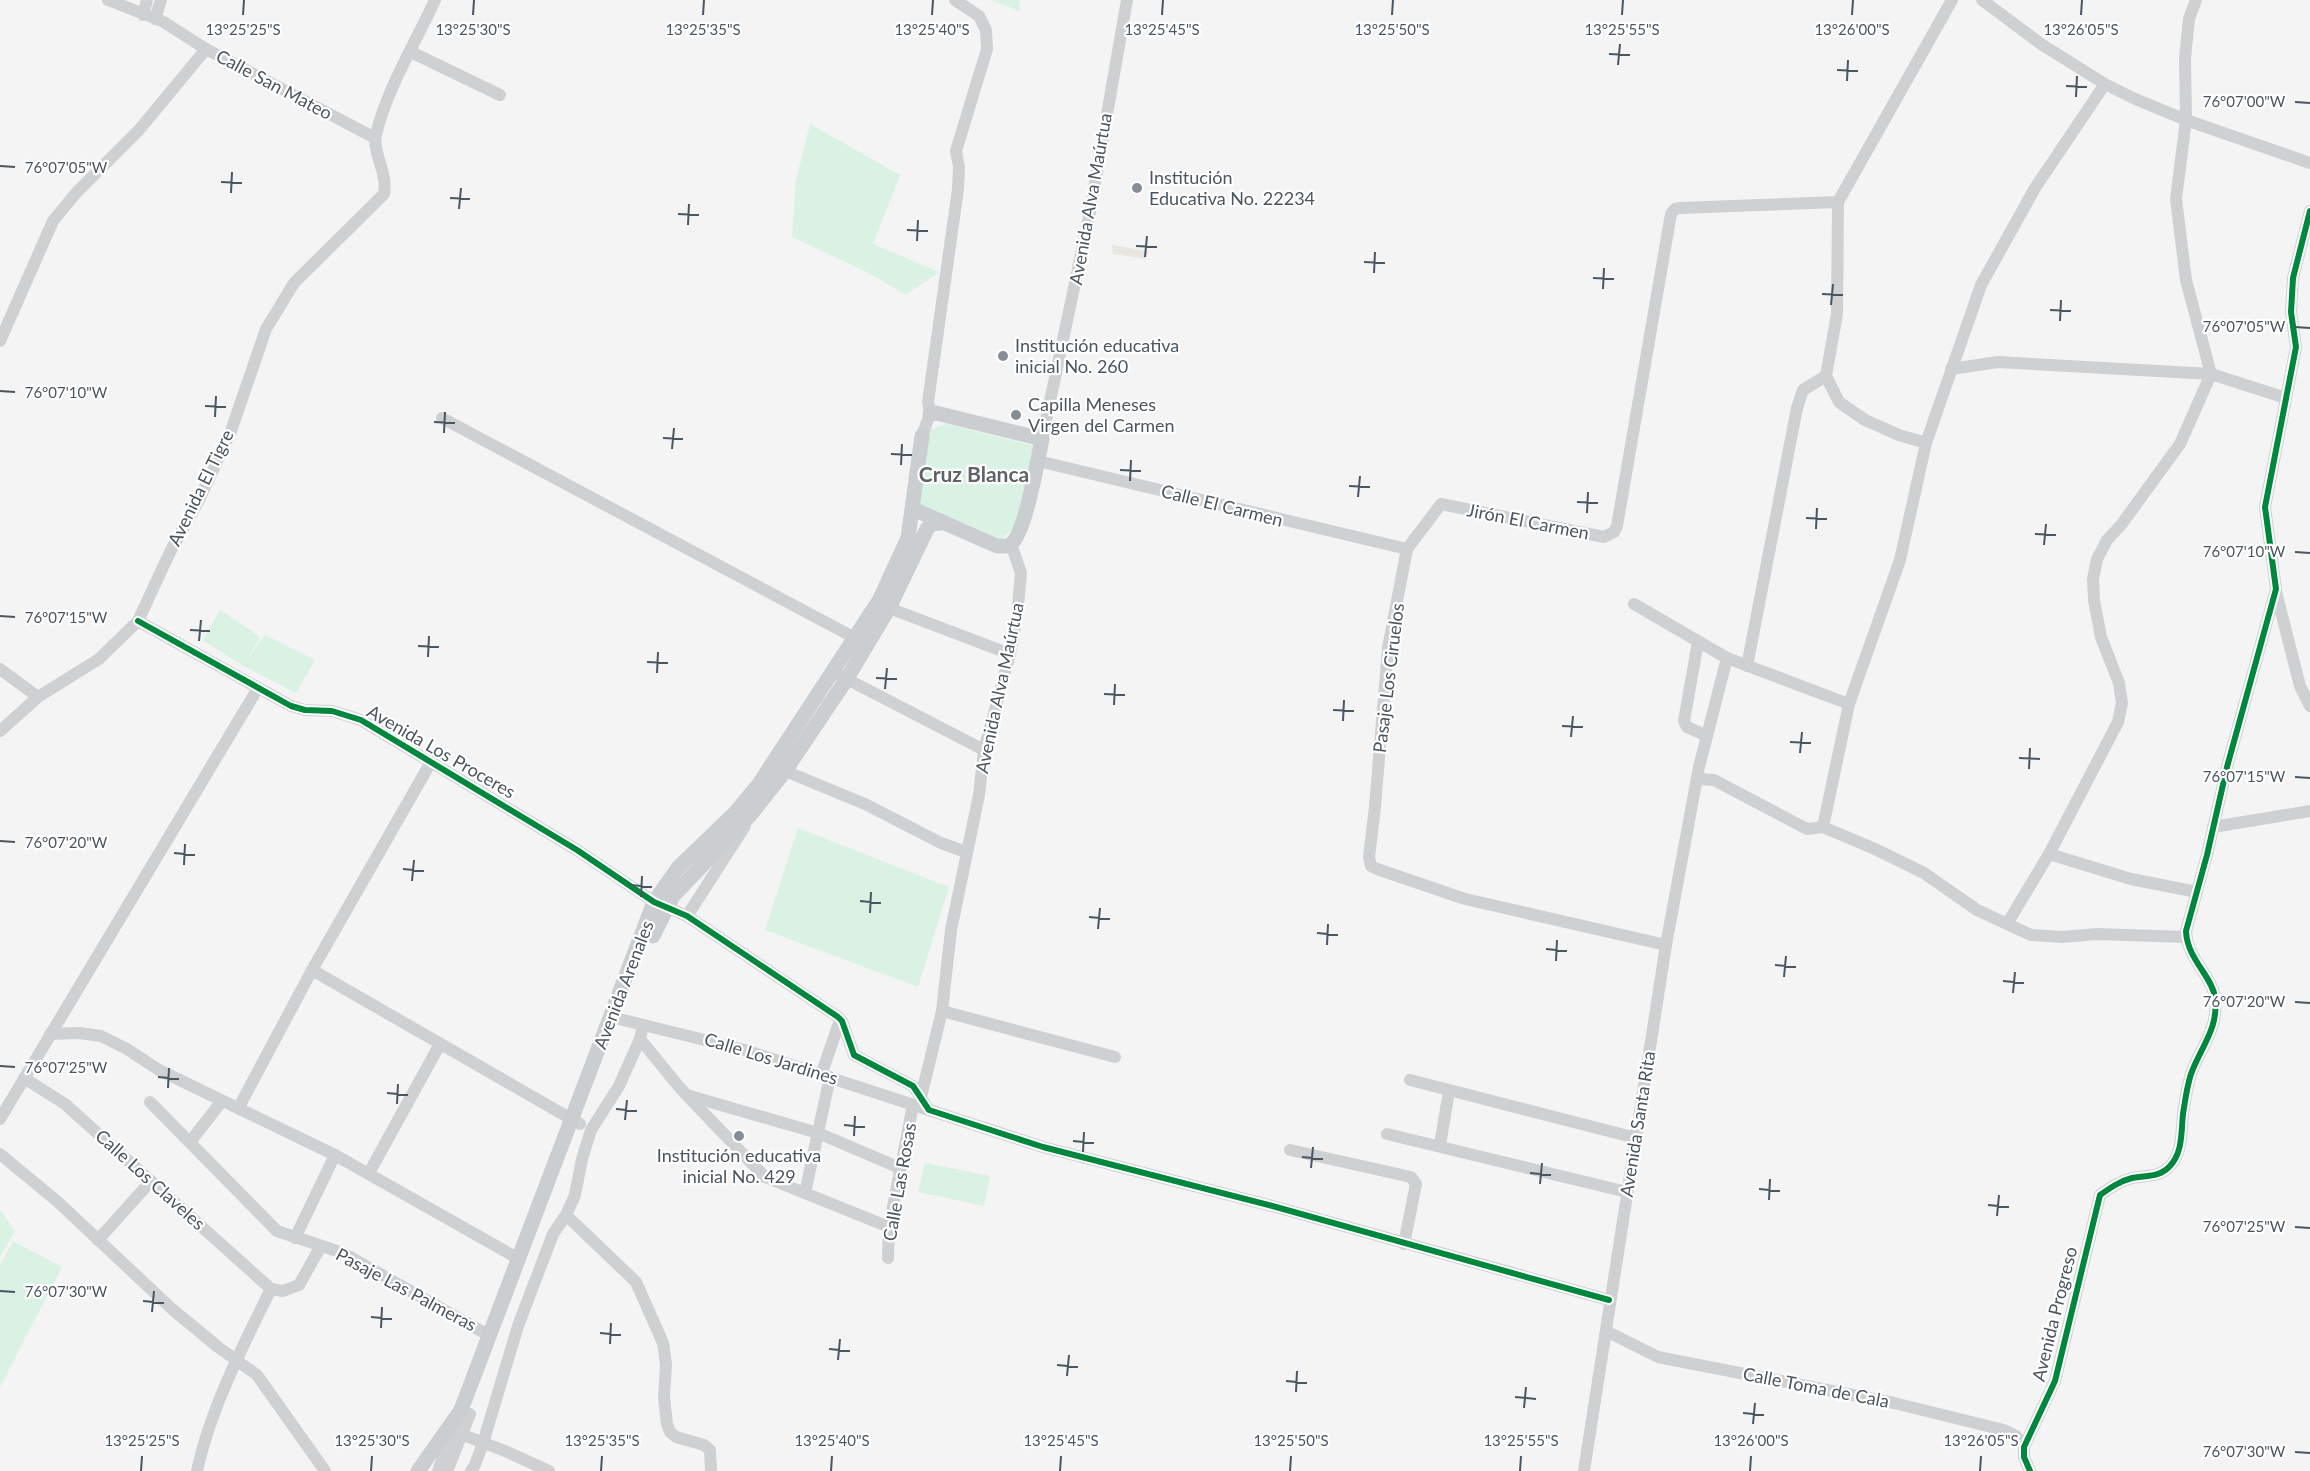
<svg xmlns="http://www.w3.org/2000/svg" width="2310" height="1471" font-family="Lato,sans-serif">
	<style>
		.green { fill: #d9f2e3 }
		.sand { fill: #e7e6e1 }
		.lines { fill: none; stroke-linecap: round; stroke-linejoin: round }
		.minor { stroke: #ced0d2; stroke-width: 12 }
		.major { stroke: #caced1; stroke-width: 15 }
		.cycleway-casing { stroke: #fff; stroke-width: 10 }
		.cycleway { stroke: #00873e; stroke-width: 6 }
		.ticks { fill: none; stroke: #4a5661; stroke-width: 2 }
		.poi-dot { fill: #868d94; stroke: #fff; stroke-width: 2 }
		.labels { text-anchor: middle; stroke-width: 4.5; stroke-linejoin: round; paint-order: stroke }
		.street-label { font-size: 18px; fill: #4a5661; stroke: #fff }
		.poi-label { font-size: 18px; fill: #4a5661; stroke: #fff; text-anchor: start }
		.quarter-label { font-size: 21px; font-weight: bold; fill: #5f6368; stroke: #fff }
		.ticks-label { font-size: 15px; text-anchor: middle; fill: #4a5661; stroke: #fff; stroke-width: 4.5; stroke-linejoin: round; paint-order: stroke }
	</style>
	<rect width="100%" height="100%" fill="#f4f4f4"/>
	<g class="green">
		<path d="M991,0H1020L1019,11Z"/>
		<path d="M810,124L900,175L873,244L939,272L906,295L867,272L792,237L796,180Z"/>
		<path d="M946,424L1035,446L1014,528L1001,539L920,504L929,430Z"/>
		<path d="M220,610L260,637L248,658L265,635L315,660L296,693L243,666L203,640Z"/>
		<path d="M798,828L949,887L918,987L765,930Z"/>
		<path d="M925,1163L990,1176L984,1206L918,1192Z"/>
		<path d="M0,1210L15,1231L0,1257Z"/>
		<path d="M13,1241L62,1267L0,1387V1265Z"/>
	</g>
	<path class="sand" d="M1112,245L1148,251L1146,259L1113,254Z"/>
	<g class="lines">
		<g class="minor">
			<path d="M108,0L162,21L206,49L375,138"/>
			<path d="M1982,0L2041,44L2105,84L2133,98L2186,120L2310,163"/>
			<path d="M143,15L147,0"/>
			<path d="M155,19L161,0"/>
			<path d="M411,52L500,95"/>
			<path d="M0,341L53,221L76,193L139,130L206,49"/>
			<path d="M1951,369L1998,362L2211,374L2286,398"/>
			<path d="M442,418L855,638"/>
			<path d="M922,436L930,414L928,402L958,189L959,167L956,151L987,49L986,30L979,16L955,0"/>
			<path d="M1042,439L1090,212L1127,0"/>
			<path d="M1926,443L1899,435L1865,420L1839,402L1826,376L1837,314L1838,202L1952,0"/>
			<path d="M1038,461L1407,549"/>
			<path d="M2276,592L2300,686L2310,706"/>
			<path d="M1634,604L1727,658L1849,704"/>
			<path d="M889,608L1010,654"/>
			<path d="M138,621L291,706L305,710L332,711L361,720L577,850L654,902L687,916L838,1017L842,1021L854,1055L913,1086L929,1110L1043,1147L1276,1207L1609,1300"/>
			<path d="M1698,642L1684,721L1687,727L1707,736"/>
			<path d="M1747,666L1797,408L1803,390L1826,376"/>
			<path d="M0,669L38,697"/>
			<path d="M839,675L984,750"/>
			<path d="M0,731L38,697L99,659L138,621L170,552L199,500L231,431L266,329L294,283L384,194C388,172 372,153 376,135C386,90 416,42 435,0"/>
			<path d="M785,771L865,804L941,843L966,852"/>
			<path d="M1697,779L1714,780L1807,829L1823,827L1875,849L1924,873L1977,910L2031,935L2062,937L2097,934L2186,937"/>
			<path d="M1823,827L1849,704L1900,560L1926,443L1981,285L2035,188L2105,84"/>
			<path d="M2213,827L2310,811"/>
			<path d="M2049,854L2131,879L2197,892"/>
			<path d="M687,916L745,826"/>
			<path d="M2007,924L2049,854L2118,722L2122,703L2119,683L2101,637L2094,600L2093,579L2097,559L2107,540L2121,525L2180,444L2211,374L2186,280L2176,199L2186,120L2185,58L2189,19L2196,0"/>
			<path d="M1666,945L1465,899L1377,869L1371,866L1369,857L1375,807L1388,648L1407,549L1441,504L1604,537L1614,532L1617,526L1671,214L1675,209L1680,208L1838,202"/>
			<path d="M312,970L580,1124"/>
			<path d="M942,1011L1115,1057"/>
			<path d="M611,1017L745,1050L929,1110"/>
			<path d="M643,1026L640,1039L680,1088L765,1177L889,1227"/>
			<path d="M50,1034L79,1033L101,1036L127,1049L159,1070L335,1155L519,1259"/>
			<path d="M821,1075L840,1020"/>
			<path d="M24,1078L65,1104L271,1289"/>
			<path d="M1410,1080L1636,1138"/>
			<path d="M690,1096L818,1133L900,1168"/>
			<path d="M921,1097L942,1011L951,930L979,795L984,750L1010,654L1017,616L1021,573L1011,544"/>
			<path d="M150,1102L277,1231L343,1253L490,1336"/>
			<path d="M239,1107L312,970L431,762"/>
			<path d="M0,1119L258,688"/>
			<path d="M1387,1134L1627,1192"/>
			<path d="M190,1142L222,1101"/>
			<path d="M1440,1145L1449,1091"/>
			<path d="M1290,1150L1411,1177L1416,1184L1404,1244"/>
			<path d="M0,1154L58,1202L172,1309L218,1347L257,1375L325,1471"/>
			<path d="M369,1173L440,1044"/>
			<path d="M805,1193L830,1077"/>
			<path d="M566,1215L636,1282L663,1343L666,1364L664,1398L667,1424L670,1432L676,1437L704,1445L710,1450L711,1471"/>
			<path d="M295,1238L335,1155"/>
			<path d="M98,1240L151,1181"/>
			<path d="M888,1258L889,1227L913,1105"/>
			<path d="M271,1289L283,1291L299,1285L321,1246"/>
			<path d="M1606,1331L1658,1357L1894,1403L2004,1430L2016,1436L2024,1447"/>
			<path d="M453,1431L505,1451L549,1471"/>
			<path d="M197,1471C210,1410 243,1345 271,1289"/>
			<path d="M438,1471L455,1425"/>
			<path d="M447,1471L470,1414"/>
			<path d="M471,1471L475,1465L483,1443L518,1326L553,1234L566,1215L575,1195L582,1159L591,1130L619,1086L640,1039"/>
			<path d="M1584,1471L1666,945L1699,767L1727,658"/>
			<path d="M2030,1471L2024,1457V1447L2055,1381L2100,1195C2110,1188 2120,1181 2132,1178C2146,1175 2159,1178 2170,1166C2183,1152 2181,1132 2183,1114C2185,1101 2187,1086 2191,1074C2201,1046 2219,1029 2215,997C2212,976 2187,959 2186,931L2207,855L2227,767L2276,589L2265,507L2296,347L2291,312L2293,278L2310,211"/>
		</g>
		<g class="major">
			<path d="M913,509L997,546C1002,546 1007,547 1011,544C1025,534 1038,459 1042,439L936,413L930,414"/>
			<path d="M653,936L673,896L751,814L785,771L846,680L889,608L927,529L931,524L941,523"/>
			<path d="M418,1471L461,1410L654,902L678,868L735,813L759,784L880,599L908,538L922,436"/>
		</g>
		<defs>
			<g id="cycleway">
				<path d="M138,621L291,706L305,710L332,711L361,720L577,850L654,902L687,916L838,1017L842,1021L854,1055L913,1086L929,1110L1043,1147L1276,1207L1609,1300"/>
				<path d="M2030,1471L2024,1457V1447L2055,1381L2100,1195C2110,1188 2120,1181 2132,1178C2146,1175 2159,1178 2170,1166C2183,1152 2181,1132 2183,1114C2185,1101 2187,1086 2191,1074C2201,1046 2219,1029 2215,997C2212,976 2187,959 2186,931L2207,855L2227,767L2276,589L2265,507L2296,347L2291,312L2293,278L2310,211"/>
			</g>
		</defs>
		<use href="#cycleway" class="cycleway-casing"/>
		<use href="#cycleway" class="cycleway"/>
	</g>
	<path class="ticks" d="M243,15L244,0M473,15L474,0M703,15L704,0M932,15L933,0M1162,15L1163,0M1392,15L1393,0M1622,15L1623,0M1852,15L1853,0M2081,15L2082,0M1609,54L1630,55M1618,65L1620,44M1837,70L1858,71M1847,81L1848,60M2066,86L2087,87M2076,97L2077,76M2295,102L2310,103M0,166L15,167M221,182L242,183M231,193L232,172M450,198L470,199M459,209L461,188M678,214L699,215M688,225L689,204M907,230L928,231M917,241L918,220M1136,246L1157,247M1145,257L1147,236M1364,262L1385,263M1374,273L1375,252M1593,278L1614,279M1603,289L1604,268M1822,294L1843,295M1831,305L1833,284M2050,310L2071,311M2060,321L2061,300M2295,327L2310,328M0,391L15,392M205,406L226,407M215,417L216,396M434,422L455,423M444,433L445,412M663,438L683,439M672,449L674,428M891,454L912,455M901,465L902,444M1120,470L1141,471M1130,481L1131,460M1349,486L1370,487M1358,497L1360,476M1577,502L1598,503M1587,513L1588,492M1806,518L1827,519M1816,529L1817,508M2035,534L2056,535M2044,545L2046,524M2295,552L2310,553M0,616L15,617M190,630L210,631M199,641L201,620M418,646L439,647M428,657L429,636M647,662L668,663M657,673L658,652M876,678L897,679M885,689L887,668M1104,694L1125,695M1114,705L1115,684M1333,710L1354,711M1343,721L1344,700M1562,726L1583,727M1571,737L1573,716M1790,742L1811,743M1800,753L1802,732M2019,758L2040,759M2029,769L2030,748M2295,777L2310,778M0,841L15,842M174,853L195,855M184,865L185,844M403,869L424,871M412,881L414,860M631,885L652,887M641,897L642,876M860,901L881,903M870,913L871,892M1089,917L1110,919M1098,929L1100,908M1317,933L1338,935M1327,945L1328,924M1546,949L1567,951M1556,961L1557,940M1775,965L1796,967M1784,977L1786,956M2003,981L2024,983M2013,993L2015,972M2295,1002L2310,1003M0,1066L15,1067M158,1077L179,1079M168,1088L169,1068M387,1093L408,1095M397,1104L398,1084M616,1109L637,1111M625,1120L627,1100M844,1125L865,1127M854,1136L855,1116M1073,1141L1094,1143M1083,1152L1084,1132M1302,1157L1323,1159M1311,1168L1313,1147M1530,1173L1551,1175M1540,1184L1542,1163M1759,1189L1780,1191M1769,1200L1770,1179M1988,1205L2009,1207M1997,1216L1999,1195M2295,1227L2310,1228M0,1291L15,1292M143,1301L164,1303M152,1312L154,1291M371,1317L392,1319M381,1328L382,1307M600,1333L621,1335M610,1344L611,1323M829,1349L850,1351M838,1360L840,1339M1057,1365L1078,1367M1067,1376L1069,1355M1286,1381L1307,1383M1296,1392L1297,1371M1515,1397L1536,1399M1524,1408L1526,1387M1743,1413L1764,1415M1753,1424L1755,1403M2295,1452L2310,1453M141,1471L142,1456M371,1471L372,1456M601,1471L602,1456M831,1471L832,1456M1060,1471L1061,1456M1290,1471L1291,1456M1520,1471L1521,1456M1750,1471L1751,1456M1980,1471L1981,1456"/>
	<g class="poi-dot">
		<circle cx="1137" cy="188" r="6"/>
		<circle cx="1003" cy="356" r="6"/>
		<circle cx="1016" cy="415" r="6"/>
		<circle cx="739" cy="1136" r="6"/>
	</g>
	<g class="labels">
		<g class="street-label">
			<text transform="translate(274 85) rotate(28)" y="6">Calle San Mateo</text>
			<text transform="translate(1091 199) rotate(-80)" y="6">Avenida Alva Maúrtua</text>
			<text transform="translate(201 488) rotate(-64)" y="6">Avenida El Tigre</text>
			<text transform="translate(1222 506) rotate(14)" y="6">Calle El Carmen</text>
			<text transform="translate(1528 522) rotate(11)" y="6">Jirón El Carmen</text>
			<text transform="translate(1389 678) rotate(-83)" y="6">Pasaje Los Ciruelos</text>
			<text transform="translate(1000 688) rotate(-78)" y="6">Avenida Alva Maúrtua</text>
			<text transform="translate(441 752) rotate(30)" y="6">Avenida Los Proceres</text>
			<text transform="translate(624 985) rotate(-69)" y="6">Avenida Arenales</text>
			<text transform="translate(771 1059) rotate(17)" y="6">Calle Los Jardines</text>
			<text transform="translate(1638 1124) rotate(-81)" y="6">Avenida Santa Rita</text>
			<text transform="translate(150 1180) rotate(42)" y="6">Calle Los Claveles</text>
			<text transform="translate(900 1182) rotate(-80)" y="6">Calle Las Rosas</text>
			<text transform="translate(406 1290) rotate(28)" y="6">Pasaje Las Palmeras</text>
			<text transform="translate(2055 1314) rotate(-76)" y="6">Avenida Progreso</text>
			<text transform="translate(1816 1388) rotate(11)" y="6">Calle Toma de Cala</text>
		</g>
		<g class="poi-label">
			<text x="1149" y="184">Institución<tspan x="1149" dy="21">Educativa No. 22234</tspan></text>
			<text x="1015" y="352">Institución educativa<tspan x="1015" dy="21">inicial No. 260</tspan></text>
			<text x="1028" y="411">Capilla Meneses<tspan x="1028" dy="21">Virgen del Carmen</tspan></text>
			<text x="739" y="1162" text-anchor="middle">Institución educativa<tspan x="739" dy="21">inicial No. 429</tspan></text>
		</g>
		<g class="quarter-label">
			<text x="974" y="482">Cruz Blanca</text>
		</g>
	</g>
	<g class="ticks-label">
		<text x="243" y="35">13°25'25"S</text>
		<text x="473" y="35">13°25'30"S</text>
		<text x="703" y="35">13°25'35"S</text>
		<text x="932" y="35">13°25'40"S</text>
		<text x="1162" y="35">13°25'45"S</text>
		<text x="1392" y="35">13°25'50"S</text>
		<text x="1622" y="35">13°25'55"S</text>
		<text x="1852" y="35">13°26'00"S</text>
		<text x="2081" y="35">13°26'05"S</text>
		<text x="2244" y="107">76°07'00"W</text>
		<text x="66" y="173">76°07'05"W</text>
		<text x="2244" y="332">76°07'05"W</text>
		<text x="66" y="398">76°07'10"W</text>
		<text x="2244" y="557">76°07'10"W</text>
		<text x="66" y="623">76°07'15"W</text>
		<text x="2244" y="782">76°07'15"W</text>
		<text x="66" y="848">76°07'20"W</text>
		<text x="2244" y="1007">76°07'20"W</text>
		<text x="66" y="1073">76°07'25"W</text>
		<text x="2244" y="1232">76°07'25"W</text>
		<text x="66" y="1297">76°07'30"W</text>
		<text x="142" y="1446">13°25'25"S</text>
		<text x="372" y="1446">13°25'30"S</text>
		<text x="602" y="1446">13°25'35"S</text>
		<text x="832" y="1446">13°25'40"S</text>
		<text x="1061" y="1446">13°25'45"S</text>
		<text x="1291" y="1446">13°25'50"S</text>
		<text x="1521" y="1446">13°25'55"S</text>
		<text x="1751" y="1446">13°26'00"S</text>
		<text x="1981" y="1446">13°26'05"S</text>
		<text x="2244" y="1457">76°07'30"W</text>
	</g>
</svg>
